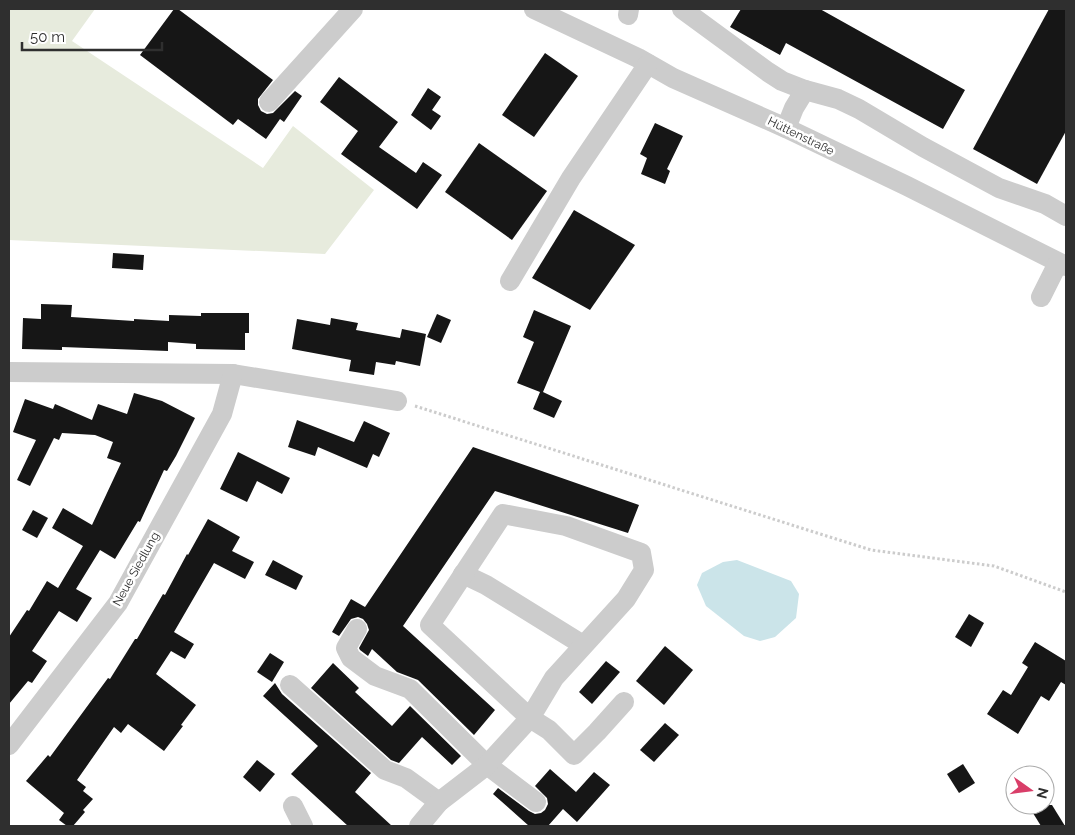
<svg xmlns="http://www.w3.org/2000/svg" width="1075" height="835" font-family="Raleway,sans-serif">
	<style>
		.green { fill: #e7ebdd }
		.water { fill: #cbe4e9 }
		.building { fill: #161616 }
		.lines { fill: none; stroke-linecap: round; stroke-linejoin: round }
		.path { stroke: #ccc; stroke-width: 3; stroke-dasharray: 2.5 2.5; stroke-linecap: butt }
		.minor { stroke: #ccc; stroke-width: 20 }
		.labels { text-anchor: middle; stroke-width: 5; stroke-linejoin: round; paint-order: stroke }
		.street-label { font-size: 12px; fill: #2f2f2f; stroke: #fff }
	</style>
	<rect width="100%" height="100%" fill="#fff"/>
	<path class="green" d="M9,9H95L72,41L263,168L293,126L374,190L325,254L9,240Z"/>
	<path class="water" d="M737,560L791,581L799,594L796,618L775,637L760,641L744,636L706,606L697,585L702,573L723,562Z"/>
	<g class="building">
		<path d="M174,9H178L273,80L258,99V105L261,111L267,114L273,113L295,91L302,96L284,122L280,119L266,139L238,119L233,125L140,55Z"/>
		<path d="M741,9H820L965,90L943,129L786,43L780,55L730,27Z"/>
		<path d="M1049,9H1066V131L1037,184L973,149Z"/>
		<path d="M545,53L578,76L534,137L502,115Z"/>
		<path d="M339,77L398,122L379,147L416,173L423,162L442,175L417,209L341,154L358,131L320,102Z"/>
		<path d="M428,88L441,97L432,110L441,116L431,130L411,115Z"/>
		<path d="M655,123L683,136L667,169L670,171L665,184L641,174L647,158L640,154Z"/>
		<path d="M479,143L547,191L512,240L445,192Z"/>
		<path d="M574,210L635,245L590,310L532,278Z"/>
		<path d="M113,253L144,255L143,270L112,268Z"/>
		<path d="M41,304L72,305L71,317L134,321V319L169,321V315L201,316V313H249V333H245V350L196,349V344L168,342V351L62,347V350L22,349L23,318L41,319Z"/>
		<path d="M534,310L571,326L543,392L562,401L554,418L533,409L540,392L517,383L534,342L523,337Z"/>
		<path d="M437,314L451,320L441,343L427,337Z"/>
		<path d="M331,318L358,323L356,330L400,338L402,329L426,334L420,366L396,361L395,365L376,362L374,375L349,371L351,360L292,349L297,319L330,325Z"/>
		<path d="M134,393L162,401L195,418L176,456L167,471L164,470L140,522L138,521L115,559L100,550L76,589L92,598L77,622L59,611L32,651L47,661L32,683L28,681L9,704V637L27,610L29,611L47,581L58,588L83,546L52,528L63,508L92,525L121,463L107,458L113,442L95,435L62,433L59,440L54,438L30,486L17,480L36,440L13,432L25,399L53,409L55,404L92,420L98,404L127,414Z"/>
		<path d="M297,420L354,442L364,421L390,433L379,457L373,454L367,468L318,447L315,456L288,447Z"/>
		<path d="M473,447L639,505L628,533L495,491L403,626L495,710L474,735L418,680L397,672L372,649L368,656L360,650L359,648L369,630L367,624L363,619L358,617L351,619L339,636L332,632L351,599L365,607Z"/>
		<path d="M238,452L290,478L282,494L257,481L247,502L220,489Z"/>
		<path d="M33,510L48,518L37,538L22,530Z"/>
		<path d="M208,519L240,537L232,551L254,562L245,579L214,563L174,632L194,644L185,659L171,651L156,674L196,705L181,725L183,726L164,751L128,724L121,733L114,727L77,780L86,787L83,791L93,799L83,810L85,812L73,826H67L59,820L64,813L26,781L48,755L50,757L108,678L110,679L135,639H137L163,594L165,595L187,554L188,555Z"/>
		<path d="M273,560L303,576L296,590L265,575Z"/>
		<path d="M969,614L984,623L971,647L955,637Z"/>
		<path d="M1035,642L1066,661V685L1061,682L1049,701L1041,696L1018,734L987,714L1003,690L1011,695L1028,667L1022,663Z"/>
		<path d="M665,646L693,670L664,705L636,681Z"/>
		<path d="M270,653L284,662L272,682L257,672Z"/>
		<path d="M606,661L620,672L592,704L579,692Z"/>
		<path d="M333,663L359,688L355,692L392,726L410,706L461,756L452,765L422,737L399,763L391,760L311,688Z"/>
		<path d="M275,683L282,694L371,773L355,792L392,826H348L291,774L318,746L263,696Z"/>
		<path d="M665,723L679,735L654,762L640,750Z"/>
		<path d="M257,760L275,774L260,792L243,777Z"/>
		<path d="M963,764L975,783L959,793L947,774Z"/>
		<path d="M550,769L576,792L594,772L610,785L577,822L563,809L548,826H529L493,794L498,788L529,811L535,814L541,813L545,810L548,804L547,798L535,786Z"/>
		<path d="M1028,805H1052L1065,826H1041Z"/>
	</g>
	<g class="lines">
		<path class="path" d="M415,406L871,550L994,566L1066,592"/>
		<g class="minor">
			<path d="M534,9L638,58L673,78L786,128L907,186L1066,266"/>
			<path d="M682,9L768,72L782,81L805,90"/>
			<path d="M628,15L629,9"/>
			<path d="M269,102L353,9"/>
			<path d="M786,128L794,108L805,90L838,99L859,109L923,147L999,188L1045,204L1066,216"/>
			<path d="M510,281L571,178L648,64"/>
			<path d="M1041,297L1058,263"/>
			<path d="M9,372L233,374L397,401"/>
			<path d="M463,574L486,585L583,645"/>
			<path d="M357,629L346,648L351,658L375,676L410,689L487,765L536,802"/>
			<path d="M290,685L385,770L406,778L439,802"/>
			<path d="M9,745L118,603L222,414L233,374"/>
			<path d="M293,806L303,826"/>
			<path d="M419,826L439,802L487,765L530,718L554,678L626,599L644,570L641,553L566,526L503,514L430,625L530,718L549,730L574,755L597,732L624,702"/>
		</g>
	</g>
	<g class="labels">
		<g class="street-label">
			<text transform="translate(801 136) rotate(26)" y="4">Hüttenstraße</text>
			<text transform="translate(136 569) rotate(-61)" y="4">Neue Siedlung</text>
		</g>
	</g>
	<rect width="1075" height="835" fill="none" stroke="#2f2f2f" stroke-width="20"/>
	<g transform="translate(1030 790) rotate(104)"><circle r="24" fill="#ffffff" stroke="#acacac"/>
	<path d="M0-4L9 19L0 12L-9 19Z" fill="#d93e69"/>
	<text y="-8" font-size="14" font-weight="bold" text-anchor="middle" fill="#2f2f2f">N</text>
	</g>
	<path d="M22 42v8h140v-8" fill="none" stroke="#2f2f2f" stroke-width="2.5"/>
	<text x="30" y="42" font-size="15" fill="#2f2f2f" stroke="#ffffff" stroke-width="4" paint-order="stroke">50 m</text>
</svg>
